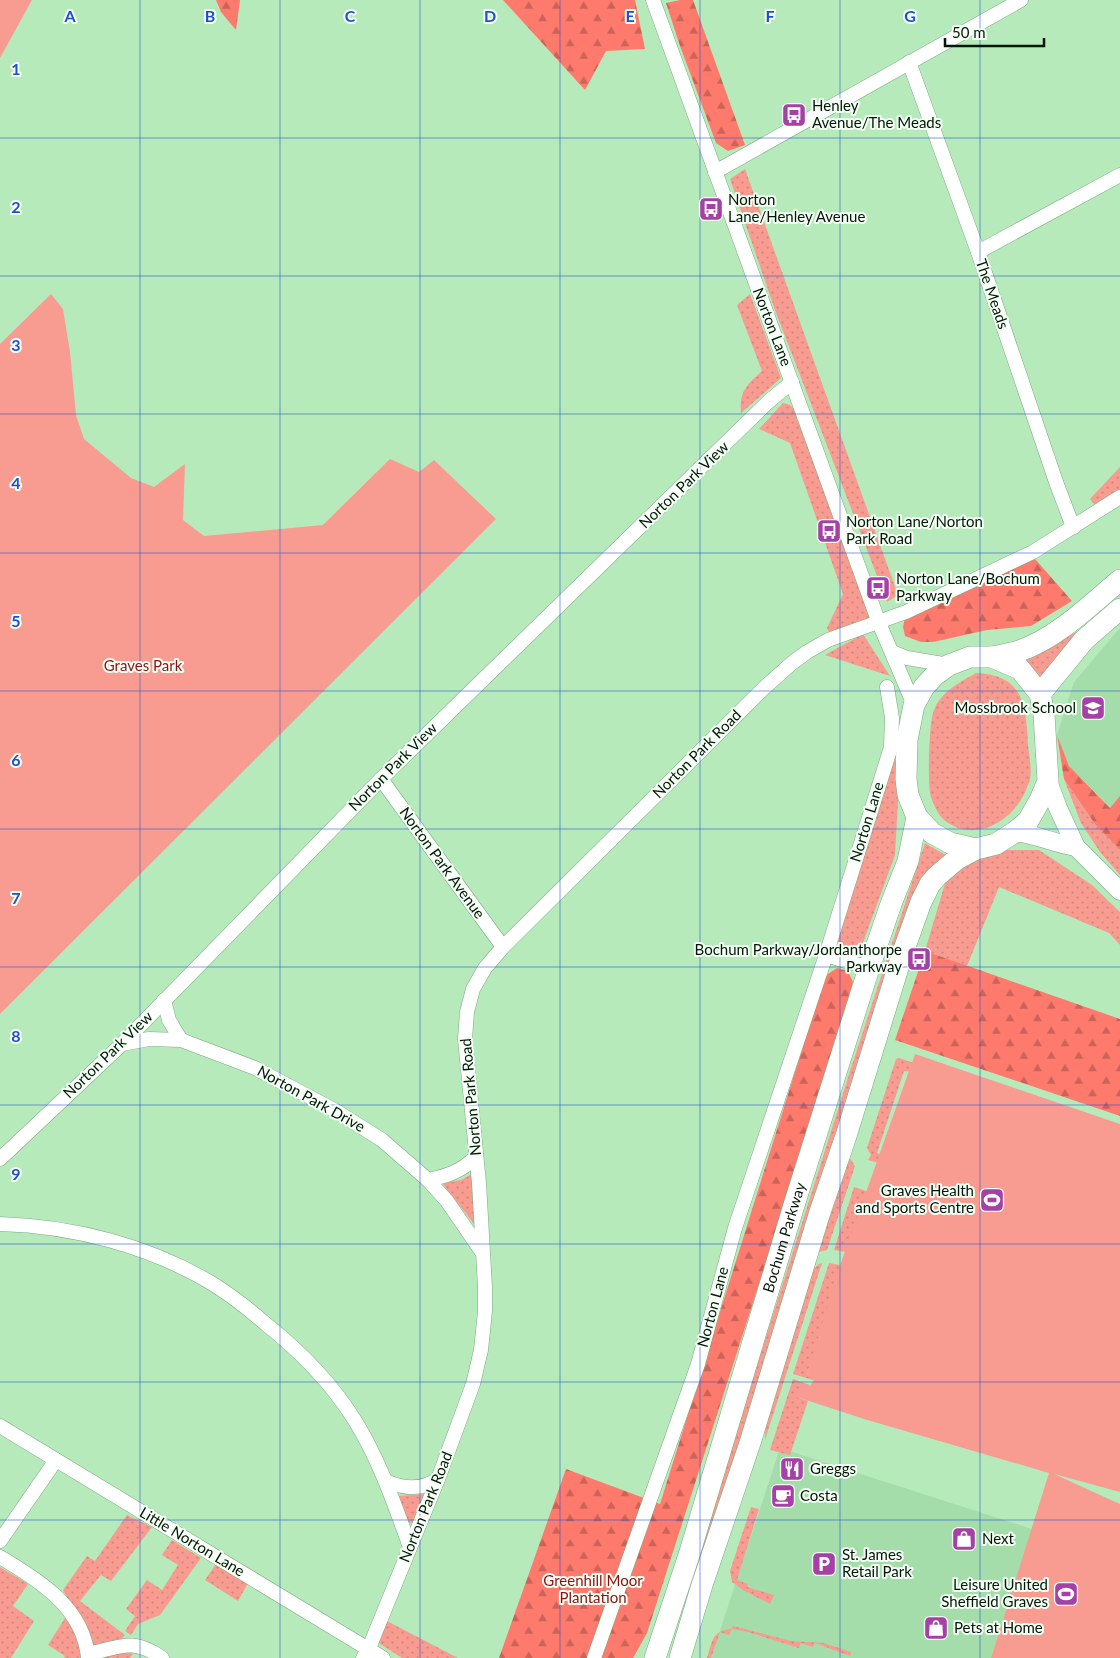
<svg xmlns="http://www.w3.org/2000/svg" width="1120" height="1658" font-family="Lato,sans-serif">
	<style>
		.built { fill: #a4ddaa }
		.grass { fill: url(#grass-dots) }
		.forest { fill: url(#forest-firs) }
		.green { fill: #f89c91 }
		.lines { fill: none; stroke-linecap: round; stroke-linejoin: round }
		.minor-casing { stroke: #79aa7e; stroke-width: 15 }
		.major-casing { stroke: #79aa7e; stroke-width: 19 }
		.highway-casing { stroke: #79aa7e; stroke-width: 22 }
		.minor { stroke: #fff; stroke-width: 14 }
		.major { stroke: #fff; stroke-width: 18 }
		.highway { stroke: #fff; stroke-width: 21 }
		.grid { fill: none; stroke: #1d4ed8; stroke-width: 1; stroke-opacity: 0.55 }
		.labels { text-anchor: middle; stroke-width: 4; stroke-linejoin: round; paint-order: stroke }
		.poi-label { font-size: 15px; fill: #041606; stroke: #f4fff5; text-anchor: start }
		.street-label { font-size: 15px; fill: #041606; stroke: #f4fff5 }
		.park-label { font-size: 15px; fill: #8b1213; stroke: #f4fff5 }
		.grid-label { font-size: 16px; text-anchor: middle; font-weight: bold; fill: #1d4ed8; stroke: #f4fff5; stroke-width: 4; stroke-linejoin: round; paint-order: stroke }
	</style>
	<defs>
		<pattern id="grass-dots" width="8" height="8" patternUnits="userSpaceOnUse" patternTransform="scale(1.25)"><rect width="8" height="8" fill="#f89c91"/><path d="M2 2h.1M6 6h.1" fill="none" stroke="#d3867c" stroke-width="1.8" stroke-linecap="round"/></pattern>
		<pattern id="forest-firs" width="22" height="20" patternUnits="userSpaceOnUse" patternTransform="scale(1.25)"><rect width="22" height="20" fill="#fd7a6d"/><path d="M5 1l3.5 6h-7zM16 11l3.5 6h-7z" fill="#cb6358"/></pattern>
	</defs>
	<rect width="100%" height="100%" fill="#b6eabb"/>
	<g class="built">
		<path d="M1120,628V796L1111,808L1069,766L1057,735L1074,682Z"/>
		<path d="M780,1448L1032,1529L991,1658H711Z"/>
	</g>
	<g class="grass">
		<path d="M745,169L898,595L887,602L775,310L730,179Z"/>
		<path d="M750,294L781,378L741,413C739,391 747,385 762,371L737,305Z"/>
		<path d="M783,403L790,405L796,411L870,618L830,634L827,628L843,594L790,443L759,429Z"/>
		<path d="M1120,467V489L1096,506L1090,499Z"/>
		<path d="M1085,628L1053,662L1038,680L1017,660Z"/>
		<path d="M863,634L890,676L825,655Z"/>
		<path d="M976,673C1024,675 1026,705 1028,745C1029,755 1032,769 1030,779C1030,782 1027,786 1026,790C1013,822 974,844 944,820C938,815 933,803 931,797C927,786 929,720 934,710C942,691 960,682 976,673Z"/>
		<path d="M894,761L900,765L895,855L861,948L850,953L843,951L837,942L841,922Z"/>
		<path d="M1064,779L1095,824L1120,850V875L1100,852L1081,823Z"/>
		<path d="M925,843L947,856L699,1580L694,1582L690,1577L852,1065Z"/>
		<path d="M997,850H1039L1092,885L1120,912V945L1109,933L999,887L967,966L925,951L946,880L967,862Z"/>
		<path d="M899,1058L917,1064L914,1072L904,1071L877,1153L887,1157L879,1163L868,1160L871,1155L867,1148L896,1059Z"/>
		<path d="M849,1157L855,1166L827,1250L818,1252L846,1159Z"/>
		<path d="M472,1174L474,1224L442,1183L461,1180Z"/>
		<path d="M854,1187L869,1192L846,1252L834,1250Z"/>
		<path d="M822,1263L765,1440L766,1413L809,1273L819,1264Z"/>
		<path d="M829,1263L844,1266L807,1374L816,1378L813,1380L793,1374Z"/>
		<path d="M793,1379L810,1385L797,1397L808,1401L790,1455L770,1450Z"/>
		<path d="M427,1494L416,1522L408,1523L397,1496Z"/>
		<path d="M751,1507L759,1509L737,1580L748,1584L747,1587L774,1595L770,1604L743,1590L732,1582L730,1571Z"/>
		<path d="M127,1515L152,1527L111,1581L101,1575L80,1601L125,1635L117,1644L133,1654L130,1658H64L65,1656L48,1645L72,1607L63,1590L87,1556L95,1561Z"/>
		<path d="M172,1540L201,1558L160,1615L138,1624L131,1635L125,1631L135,1616L126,1609L147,1580L162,1590L178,1565L162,1555Z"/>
		<path d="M216,1564L248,1583L238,1601L205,1580Z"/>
		<path d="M0,1567L28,1584L13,1606L34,1621L11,1658H0Z"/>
		<path d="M385,1620L458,1658H402L379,1643Z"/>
		<path d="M733,1626L791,1641L824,1643L851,1652L850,1656L815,1643L813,1647L801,1643L799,1648L748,1632L732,1629L729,1635L720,1632L711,1658H707C712,1643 712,1630 731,1629Z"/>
	</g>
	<g class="forest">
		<path d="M216,0H240L236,30L221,12Z"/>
		<path d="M503,0H635L645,49L606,51L585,90Z"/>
		<path d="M680,0H693L745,145L728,151L716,143L680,46L666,3Z"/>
		<path d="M1035,559L1072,601L1031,626L987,630L933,642H921L905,636L903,627L905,618Z"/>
		<path d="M1057,735L1069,766L1110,808L1120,796V850L1095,824L1064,779Z"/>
		<path d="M925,951L1120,1019V1116L895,1040Z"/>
		<path d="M837,968L848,971L853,982L849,1003L647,1633L633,1658H499L566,1469L660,1504L825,976Z"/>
	</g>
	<g class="green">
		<path d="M0,0H32L0,58Z"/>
		<path d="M51,294L63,309L70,352L76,415L84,439L131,478L154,487L185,464L183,520L204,536L323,525L390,459L419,472L434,460L496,519L0,1014V344Z"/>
		<path d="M915,1054L1120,1124V1492L1054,1474L1120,1504V1658H991L1049,1473L864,1419L797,1397L801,1383L810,1386L815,1378L807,1374L836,1277Z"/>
	</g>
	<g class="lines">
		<defs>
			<g id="minor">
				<path d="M653,0L879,623L914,705"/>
				<path d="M909,62L978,252L1056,482L1070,519L1074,527"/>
				<path d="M715,172L1021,0"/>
				<path d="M978,252L1120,175"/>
				<path d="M892,652L907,658L949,665"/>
				<path d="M381,779L503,947"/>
				<path d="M826,955L869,968"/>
				<path d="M164,1000L169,1020L181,1040"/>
				<path d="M122,1044L149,1039L181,1040L255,1068L336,1111L382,1140L428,1180L447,1201L482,1252"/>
				<path d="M0,1159L122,1044L381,779L768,402L792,382"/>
				<path d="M428,1180C447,1176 463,1171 476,1156"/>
				<path d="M0,1224C73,1226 150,1246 213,1284C232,1296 250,1310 267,1325C301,1352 331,1383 354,1419C379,1459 394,1503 410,1547"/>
				<path d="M0,1426L383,1658"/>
				<path d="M386,1481C403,1489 422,1490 438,1479"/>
				<path d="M0,1541L56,1460"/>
				<path d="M0,1557C39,1580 84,1608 88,1658"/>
				<path d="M88,1654C120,1647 133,1637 162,1658"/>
				<path d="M363,1658L369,1648L438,1479L473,1384L481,1350L485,1311V1287L479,1183L465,1039L467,1012L473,989L485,968L503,947L764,688L792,663L807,652L828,640L906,612L1033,552L1120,497"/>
				<path d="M594,1658L698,1364L735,1228L826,955L891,747L892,718L887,687"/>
			</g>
			<g id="major">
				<path d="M1048,781L1058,808L1076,847L1120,891"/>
				<path d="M1015,832C1036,834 1055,844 1076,847"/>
			</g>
			<g id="highway">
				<path d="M970,657H992L1020,669L1040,694L1044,714L1048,781L1040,800L1028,821L1015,832L996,844L976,849L950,843L932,833L917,817L908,795L906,779L907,740L914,705L924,687L935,675L949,665Z"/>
				<path d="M992,657C1001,655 1010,654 1019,651C1057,638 1089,606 1120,580"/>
				<path d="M1040,694L1084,640L1120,609"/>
				<path id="s1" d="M655,1658L690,1552L794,1205L869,968L891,904L908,861L917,817"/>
				<path d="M680,1658L702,1585L750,1443L819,1215L846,1136L902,955L921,902L930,884L937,876L957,859L976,849"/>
			</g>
		</defs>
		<use href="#minor" class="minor-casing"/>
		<use href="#major" class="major-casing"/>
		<use href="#highway" class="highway-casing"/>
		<use href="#minor" class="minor"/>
		<use href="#major" class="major"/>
		<use href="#highway" class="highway"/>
	</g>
	<path class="grid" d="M140,0V1658M280,0V1658M420,0V1658M560,0V1658M700,0V1658M840,0V1658M980,0V1658M0,138H1120M0,276H1120M0,414H1120M0,553H1120M0,691H1120M0,829H1120M0,967H1120M0,1105H1120M0,1244H1120M0,1382H1120M0,1520H1120"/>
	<defs>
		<symbol id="bus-square" viewBox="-11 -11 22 22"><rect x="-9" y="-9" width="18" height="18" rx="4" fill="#a541a6" stroke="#f4fff5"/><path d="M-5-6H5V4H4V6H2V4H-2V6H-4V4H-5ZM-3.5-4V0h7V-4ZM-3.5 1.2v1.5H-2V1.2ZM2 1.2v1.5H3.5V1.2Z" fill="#fff"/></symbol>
		<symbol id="school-square" viewBox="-11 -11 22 22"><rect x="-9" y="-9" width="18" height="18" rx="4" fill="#a541a6" stroke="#f4fff5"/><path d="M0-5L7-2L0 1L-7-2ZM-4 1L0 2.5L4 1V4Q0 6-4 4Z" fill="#fff"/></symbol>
		<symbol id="stadium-square" viewBox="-11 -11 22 22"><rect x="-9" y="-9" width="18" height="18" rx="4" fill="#a541a6" stroke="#f4fff5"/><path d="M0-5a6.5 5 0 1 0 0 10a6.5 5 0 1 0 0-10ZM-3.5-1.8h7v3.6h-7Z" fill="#fff"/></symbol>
		<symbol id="restaurant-square" viewBox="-11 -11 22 22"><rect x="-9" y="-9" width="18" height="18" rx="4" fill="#a541a6" stroke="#f4fff5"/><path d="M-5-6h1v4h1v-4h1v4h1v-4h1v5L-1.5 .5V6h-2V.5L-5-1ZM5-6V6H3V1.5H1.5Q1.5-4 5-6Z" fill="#fff"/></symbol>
		<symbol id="cafe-square" viewBox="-11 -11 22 22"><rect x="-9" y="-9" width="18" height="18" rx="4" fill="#a541a6" stroke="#f4fff5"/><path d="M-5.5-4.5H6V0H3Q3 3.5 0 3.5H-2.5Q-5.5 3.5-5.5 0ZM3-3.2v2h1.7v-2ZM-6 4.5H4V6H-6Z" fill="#fff"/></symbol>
		<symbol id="shop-square" viewBox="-11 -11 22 22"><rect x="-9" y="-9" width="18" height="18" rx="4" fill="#a541a6" stroke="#f4fff5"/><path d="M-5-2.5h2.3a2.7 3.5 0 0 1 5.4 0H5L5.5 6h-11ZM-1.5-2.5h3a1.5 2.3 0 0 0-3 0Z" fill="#fff"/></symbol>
		<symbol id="parking-square" viewBox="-11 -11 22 22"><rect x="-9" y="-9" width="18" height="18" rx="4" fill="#a541a6" stroke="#f4fff5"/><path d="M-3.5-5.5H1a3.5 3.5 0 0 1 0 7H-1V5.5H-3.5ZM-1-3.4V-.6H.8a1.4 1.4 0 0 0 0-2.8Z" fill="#fff"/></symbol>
	</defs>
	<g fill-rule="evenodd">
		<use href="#bus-square" x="780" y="101" width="28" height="28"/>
		<use href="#bus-square" x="697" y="195" width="28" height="28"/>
		<use href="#bus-square" x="815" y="517" width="28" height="28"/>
		<use href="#bus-square" x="864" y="574" width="28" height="28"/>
		<use href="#school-square" x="1079" y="694" width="28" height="28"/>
		<use href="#bus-square" x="905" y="945" width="28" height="28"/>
		<use href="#stadium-square" x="978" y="1186" width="28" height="28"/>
		<use href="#restaurant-square" x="778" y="1455" width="28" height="28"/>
		<use href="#cafe-square" x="769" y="1482" width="28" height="28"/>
		<use href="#shop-square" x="950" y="1525" width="28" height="28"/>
		<use href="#parking-square" x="810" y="1550" width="28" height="28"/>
		<use href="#stadium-square" x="1052" y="1580" width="28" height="28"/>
		<use href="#shop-square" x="922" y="1614" width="28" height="28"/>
	</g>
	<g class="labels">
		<g class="poi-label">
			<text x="812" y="111">Henley<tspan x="812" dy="17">Avenue/The Meads</tspan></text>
			<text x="728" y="205">Norton<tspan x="728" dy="17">Lane/Henley Avenue</tspan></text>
			<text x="846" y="527">Norton Lane/Norton<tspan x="846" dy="17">Park Road</tspan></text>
			<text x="896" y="584">Norton Lane/Bochum<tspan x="896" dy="17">Parkway</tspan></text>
			<text x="1076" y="713" text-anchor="end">Mossbrook School</text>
			<text x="902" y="955" text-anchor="end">Bochum Parkway/Jordanthorpe<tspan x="902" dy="17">Parkway</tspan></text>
			<text x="974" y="1196" text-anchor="end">Graves Health<tspan x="974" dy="17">and Sports Centre</tspan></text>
			<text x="810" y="1474">Greggs</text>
			<text x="800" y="1501">Costa</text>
			<text x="982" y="1544">Next</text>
			<text x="842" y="1560">St. James<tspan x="842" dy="17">Retail Park</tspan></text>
			<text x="1048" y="1590" text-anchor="end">Leisure United<tspan x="1048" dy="17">Sheffield Graves</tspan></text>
			<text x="954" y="1633">Pets at Home</text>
		</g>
		<g class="street-label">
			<text transform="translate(992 294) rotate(71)" y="5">The Meads</text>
			<text transform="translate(772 327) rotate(69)" y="5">Norton Lane</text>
			<text transform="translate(684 485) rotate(-44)" y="5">Norton Park View</text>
			<text transform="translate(697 754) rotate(-45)" y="5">Norton Park Road</text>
			<text transform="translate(393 767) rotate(-45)" y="5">Norton Park View</text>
			<text transform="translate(867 822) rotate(-73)" y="5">Norton Lane</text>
			<text transform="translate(442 863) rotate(54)" y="5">Norton Park Avenue</text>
			<text transform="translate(108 1055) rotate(-44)" y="5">Norton Park View</text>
			<text transform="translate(471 1097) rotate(-95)" y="5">Norton Park Road</text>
			<text transform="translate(311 1099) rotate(29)" y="5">Norton Park Drive</text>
			<text dy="5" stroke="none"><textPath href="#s1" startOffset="440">Bochum Parkway</textPath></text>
			<text transform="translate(713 1307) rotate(-75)" y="5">Norton Lane</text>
			<text transform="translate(426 1507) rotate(-68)" y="5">Norton Park Road</text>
			<text transform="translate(192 1542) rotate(31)" y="5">Little Norton Lane</text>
		</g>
		<g class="park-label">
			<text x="143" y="671">Graves Park</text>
			<text x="593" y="1586">Greenhill Moor<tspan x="593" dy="17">Plantation</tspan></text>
		</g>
	</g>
	<g class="grid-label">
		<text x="70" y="22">A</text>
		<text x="210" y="22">B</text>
		<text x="350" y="22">C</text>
		<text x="490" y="22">D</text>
		<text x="630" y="22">E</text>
		<text x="770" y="22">F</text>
		<text x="910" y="22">G</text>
		<text x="16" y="75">1</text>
		<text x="16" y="213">2</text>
		<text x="16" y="351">3</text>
		<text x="16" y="489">4</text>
		<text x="16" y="627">5</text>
		<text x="16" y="766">6</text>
		<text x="16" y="904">7</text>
		<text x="16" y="1042">8</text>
		<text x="16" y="1180">9</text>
	</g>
	<path d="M945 38v8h99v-8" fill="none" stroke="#041606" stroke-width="2.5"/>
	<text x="952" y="38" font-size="15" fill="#041606" stroke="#f4fff5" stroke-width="4" paint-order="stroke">50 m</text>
</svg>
